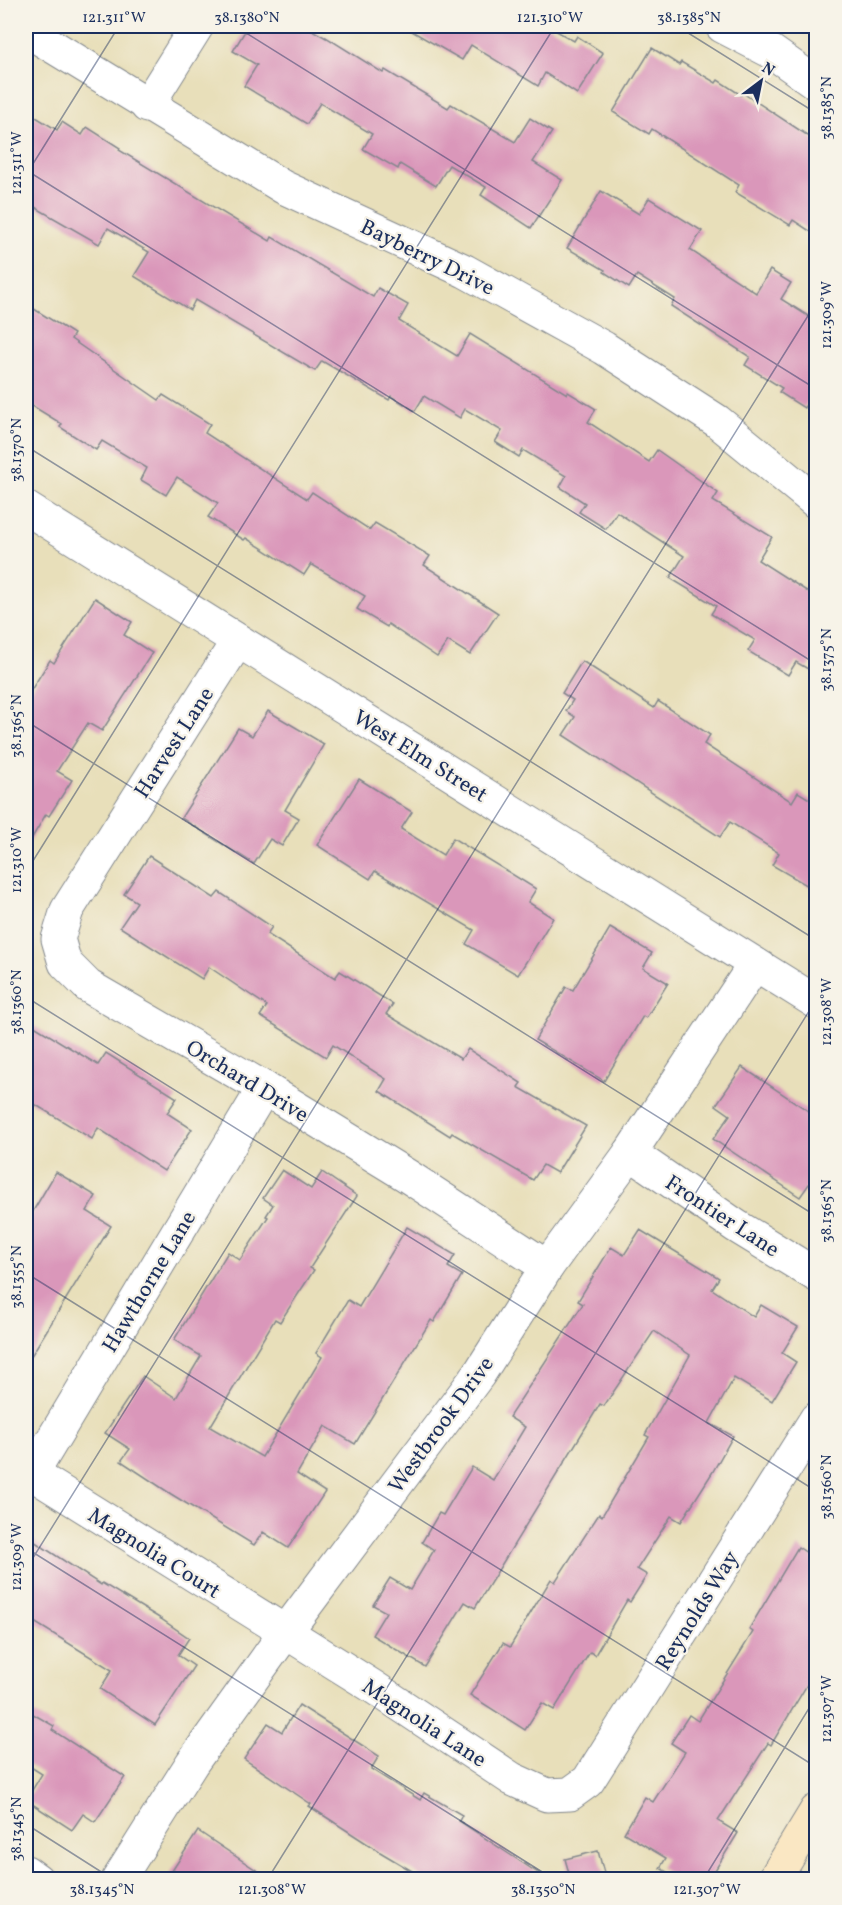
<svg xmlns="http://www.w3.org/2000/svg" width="842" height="1905" font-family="Vollkorn,serif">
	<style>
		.building { fill: #da97ba }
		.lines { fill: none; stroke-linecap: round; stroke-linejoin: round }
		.minor-casing { stroke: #82878c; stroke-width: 35 }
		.tertiary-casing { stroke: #82878c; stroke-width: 35 }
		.secondary-casing { stroke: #82878c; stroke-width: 35 }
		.minor { stroke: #fff; stroke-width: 33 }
		.tertiary { stroke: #fff; stroke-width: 33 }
		.secondary { stroke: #fae7c3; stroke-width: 33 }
		.ticks { fill: none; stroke: #1b2f5e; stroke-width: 1.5; stroke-opacity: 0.45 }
		.labels { text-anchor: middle; stroke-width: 4.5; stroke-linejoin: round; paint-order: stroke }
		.street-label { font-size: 22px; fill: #1b2f5e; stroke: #f7f3e8 }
		.neatline { fill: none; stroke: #1b2f5e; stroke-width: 2 }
		.ticks-label { font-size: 15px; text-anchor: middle; fill: #1b2f5e }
	</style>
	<rect width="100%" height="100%" fill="#f7f3e8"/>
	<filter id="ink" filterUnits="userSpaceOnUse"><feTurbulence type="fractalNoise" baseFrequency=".0167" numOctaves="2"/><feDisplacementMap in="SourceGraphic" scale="12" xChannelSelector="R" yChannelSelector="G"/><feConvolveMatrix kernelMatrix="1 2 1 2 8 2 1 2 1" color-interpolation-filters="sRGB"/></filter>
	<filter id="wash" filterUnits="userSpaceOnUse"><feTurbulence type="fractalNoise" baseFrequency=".008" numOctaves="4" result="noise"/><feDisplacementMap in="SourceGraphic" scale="24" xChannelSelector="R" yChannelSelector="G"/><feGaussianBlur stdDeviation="1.35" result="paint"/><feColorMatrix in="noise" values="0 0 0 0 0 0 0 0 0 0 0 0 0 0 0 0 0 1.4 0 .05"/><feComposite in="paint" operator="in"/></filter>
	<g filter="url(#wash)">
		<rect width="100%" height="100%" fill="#e8dfba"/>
		<g id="blocks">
			<g class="building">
				<path d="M248,26H305L326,38V37L383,73L385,70L448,108L451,104L515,142L530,118L552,132L533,162L562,180L531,228L481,195L486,187L449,165L436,186L400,164L398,169L363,149L372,134L320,103L307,124L244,86L257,65L233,51Z"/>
				<path d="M403,26H548L574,41L577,36L603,53L577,94L545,73L538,86L471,45L462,60Z"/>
				<path d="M652,48L679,65L681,62L716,83L718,80L741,95L743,93L816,141V235L793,220L790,225L735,192L739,185L652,129L649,134L613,112Z"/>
				<path d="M26,111L57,130L62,122L82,135L87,127L120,148L119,150L270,241L272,237L373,297L378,288L408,305L399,321L457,356L470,334L567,394L568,392L596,409L588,422L649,462L657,450L718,493L713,501L772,537L758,560L816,597V655L808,669L796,662L788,675L748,651L755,640L711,614L716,606L670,578L684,556L617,512L606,529L579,512L585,503L560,487L566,476L523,450L519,457L495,442L502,431L465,409L460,418L424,396L415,411L391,396L389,400L322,361L315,371L195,300L190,310L134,276L149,252L108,228L99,244L26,202Z"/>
				<path d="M601,191L639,214L649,198L702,231L690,250L756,293L770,270L791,283L781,299L816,321V389L804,408L779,392L782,388L745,365L750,357L671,306L675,299L637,275L629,288L604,272L605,270L567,248Z"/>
				<path d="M26,304L74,334L71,339L159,400L163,395L210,424L205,433L307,499L312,492L370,530L375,523L430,556L424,565L498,613L470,655L448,641L437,657L388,624L387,627L357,609L365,596L311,564L304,575L246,538L244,540L208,517L218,503L177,477L166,495L141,480L147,468L102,441L96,450L60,427L62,424L26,402Z"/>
				<path d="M95,598L132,622L124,635L152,653L102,731L88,723L57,771L72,780L49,816L46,814L26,848V698L50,660L54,663Z"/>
				<path d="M582,661L654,708L658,701L710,735L704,744L792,802L798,792L816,803V875L810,887L772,865L779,853L730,822L720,837L563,735L575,717L566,711L573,700L562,693Z"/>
				<path d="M268,711L324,744L285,810L299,818L282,846L270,839L254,864L181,818L238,728L252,736Z"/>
				<path d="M359,779L412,812L401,829L443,855L453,838L536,889L528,902L553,918L518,975L466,944L474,930L375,871L370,879L317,845Z"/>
				<path d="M149,856L214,898L219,892L272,927L267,934L335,978L340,971L393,1004L386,1014L461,1059L468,1049L521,1083L518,1087L586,1126L557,1173L543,1165L533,1180L452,1133L450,1136L379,1091L386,1079L333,1045L326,1057L260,1016L267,1006L209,967L202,979L120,927L137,902L124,894Z"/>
				<path d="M610,928L652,953L643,968L668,983L646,1018L643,1016L604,1081L535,1040L566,987L573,990Z"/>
				<path d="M26,1021L98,1065L106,1053L177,1098L167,1113L192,1129L164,1171L98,1128L92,1139L26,1099Z"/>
				<path d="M742,1067L816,1116V1189L809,1184L800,1197L713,1139L730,1115L716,1105Z"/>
				<path d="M282,1170L311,1189L322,1172L357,1196L310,1268L314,1270L280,1322L275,1319L210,1427L262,1457L322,1357L316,1353L348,1300L359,1307L407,1227L455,1255L448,1267L462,1275L434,1322L431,1320L355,1444L325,1426L297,1474L325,1492L288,1548L263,1532L254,1545L171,1494L121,1461L130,1449L105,1433L143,1376L176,1398L201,1356L174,1340L228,1252L240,1260L268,1217L266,1216L273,1205L263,1198Z"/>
				<path d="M56,1172L96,1196L87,1211L111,1226L26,1364V1223Z"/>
				<path d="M640,1230L719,1278L712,1289L754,1317L761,1305L798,1327L782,1353L796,1362L772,1401L734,1378L709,1423L733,1436L712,1473L681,1522L671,1516L637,1569L647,1575L630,1602L627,1600L595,1655L590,1652L554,1710L542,1703L525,1730L470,1695L503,1643L510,1647L551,1579L555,1582L599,1514L602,1516L649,1437L645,1435L690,1355L654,1331L604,1406L600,1404L475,1608L465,1602L425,1667L372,1635L386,1612L373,1605L390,1578L410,1590L434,1550L422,1542L439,1513L443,1515L472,1467L493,1480L525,1427L509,1417L583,1304L578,1301L611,1247L624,1255Z"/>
				<path d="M26,1536L101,1585L102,1583L161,1619L189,1638L178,1655L194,1666L155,1725L100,1689L112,1670L26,1617Z"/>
				<path d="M798,1547L816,1559V1689L808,1683L771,1745L768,1743L718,1821L738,1833L709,1880H680L660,1868L666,1858L624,1833L645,1797L653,1802L685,1752L671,1743L689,1715L698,1721L753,1632L749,1629Z"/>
				<path d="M299,1705L379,1756L371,1769L420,1800L424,1793L462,1815L459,1821L549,1880H427L380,1852L309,1806L311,1804L244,1759L268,1723L282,1732Z"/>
				<path d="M26,1710L54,1726L52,1730L125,1777L95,1822L83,1814L72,1830L26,1800L42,1774L26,1764Z"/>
				<path d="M198,1831L271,1880H166Z"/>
				<path d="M598,1851L606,1880H571L565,1859Z"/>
			</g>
		</g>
	</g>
	<g filter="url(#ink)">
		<use href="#blocks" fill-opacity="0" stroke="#82878c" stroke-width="1.5"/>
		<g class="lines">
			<defs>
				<g id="minor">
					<path d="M722,26L772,52L816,83"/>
					<path d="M26,30L283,187L465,271L604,348L717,421L816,502"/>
					<path d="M147,106L197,26"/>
					<path d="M237,642L67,910L58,939L65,963L88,986L264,1088L406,1175L547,1267"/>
					<path d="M630,1153L736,1226L816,1275"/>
					<path d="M26,1470L372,1686L512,1779L547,1795L570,1794L588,1781L816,1419"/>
					<path d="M32,1474L264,1088"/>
					<path d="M26,1872L37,1880"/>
					<path d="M118,1880L192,1763L285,1633L479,1374L547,1267L630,1153L755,964"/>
				</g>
				<path id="tertiary" d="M26,508L816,1002"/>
				<path id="secondary" d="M774,1880L816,1811"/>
			</defs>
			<use href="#minor" class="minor-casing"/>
			<use href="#tertiary" class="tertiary-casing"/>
			<use href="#secondary" class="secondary-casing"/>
			<use href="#minor" class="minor"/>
			<use href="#tertiary" class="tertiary"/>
			<use href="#secondary" class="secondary"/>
		</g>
	</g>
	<path class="ticks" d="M235,26L816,389M677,26L816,113M26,170L816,664M26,175L119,26M26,446L816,940M26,721L816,1216M26,872L555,26M26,997L816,1491M26,1273L816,1767M26,1548L555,1880M26,1569L816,303M26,1824L114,1880M267,1880L816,1000M703,1880L816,1697"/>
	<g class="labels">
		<g class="street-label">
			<text transform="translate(428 256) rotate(26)" y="8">Bayberry Drive</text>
			<text transform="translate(173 742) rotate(-57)" y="8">Harvest Lane</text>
			<text transform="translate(421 755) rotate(32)" y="8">West Elm Street</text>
			<text transform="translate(248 1080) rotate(31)" y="8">Orchard Drive</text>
			<text transform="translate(723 1215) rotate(33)" y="8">Frontier Lane</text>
			<text transform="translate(148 1281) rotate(-59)" y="8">Hawthorne Lane</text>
			<text transform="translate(440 1424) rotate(-54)" y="8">Westbrook Drive</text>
			<text transform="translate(155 1552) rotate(32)" y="8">Magnolia Court</text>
			<text transform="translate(696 1610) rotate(-58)" y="8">Reynolds Way</text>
			<text transform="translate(425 1722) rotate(33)" y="8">Magnolia Lane</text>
		</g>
	</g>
	<rect width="842" height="1905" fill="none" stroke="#f7f3e8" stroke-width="66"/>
	<g transform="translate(761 81) rotate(32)" stroke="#f7f3e8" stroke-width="4.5" paint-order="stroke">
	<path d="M0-4.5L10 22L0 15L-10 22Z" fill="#1b2f5e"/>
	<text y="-9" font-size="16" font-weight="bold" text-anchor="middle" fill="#1b2f5e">N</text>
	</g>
	<rect x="33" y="33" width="776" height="1839" class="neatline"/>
	<g class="ticks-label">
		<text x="114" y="22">121.311°W</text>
		<text x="247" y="22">38.1380°N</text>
		<text x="550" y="22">121.310°W</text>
		<text x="689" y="22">38.1385°N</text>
		<text transform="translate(826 108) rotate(-90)" y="5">38.1385°N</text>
		<text transform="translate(16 163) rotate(-90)" y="5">121.311°W</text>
		<text transform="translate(826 315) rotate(-90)" y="5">121.309°W</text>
		<text transform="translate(16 450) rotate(-90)" y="5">38.1370°N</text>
		<text transform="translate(826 660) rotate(-90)" y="5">38.1375°N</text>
		<text transform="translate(16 726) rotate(-90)" y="5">38.1365°N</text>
		<text transform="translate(16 860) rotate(-90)" y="5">121.310°W</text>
		<text transform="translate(16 1002) rotate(-90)" y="5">38.1360°N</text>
		<text transform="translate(826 1012) rotate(-90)" y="5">121.308°W</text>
		<text transform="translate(826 1211) rotate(-90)" y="5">38.1365°N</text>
		<text transform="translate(16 1277) rotate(-90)" y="5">38.1355°N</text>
		<text transform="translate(826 1487) rotate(-90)" y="5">38.1360°N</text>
		<text transform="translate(16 1557) rotate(-90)" y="5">121.309°W</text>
		<text transform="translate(826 1709) rotate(-90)" y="5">121.307°W</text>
		<text transform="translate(16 1829) rotate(-90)" y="5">38.1345°N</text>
		<text x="102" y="1894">38.1345°N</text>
		<text x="272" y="1894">121.308°W</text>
		<text x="543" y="1894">38.1350°N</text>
		<text x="707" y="1894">121.307°W</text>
	</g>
</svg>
